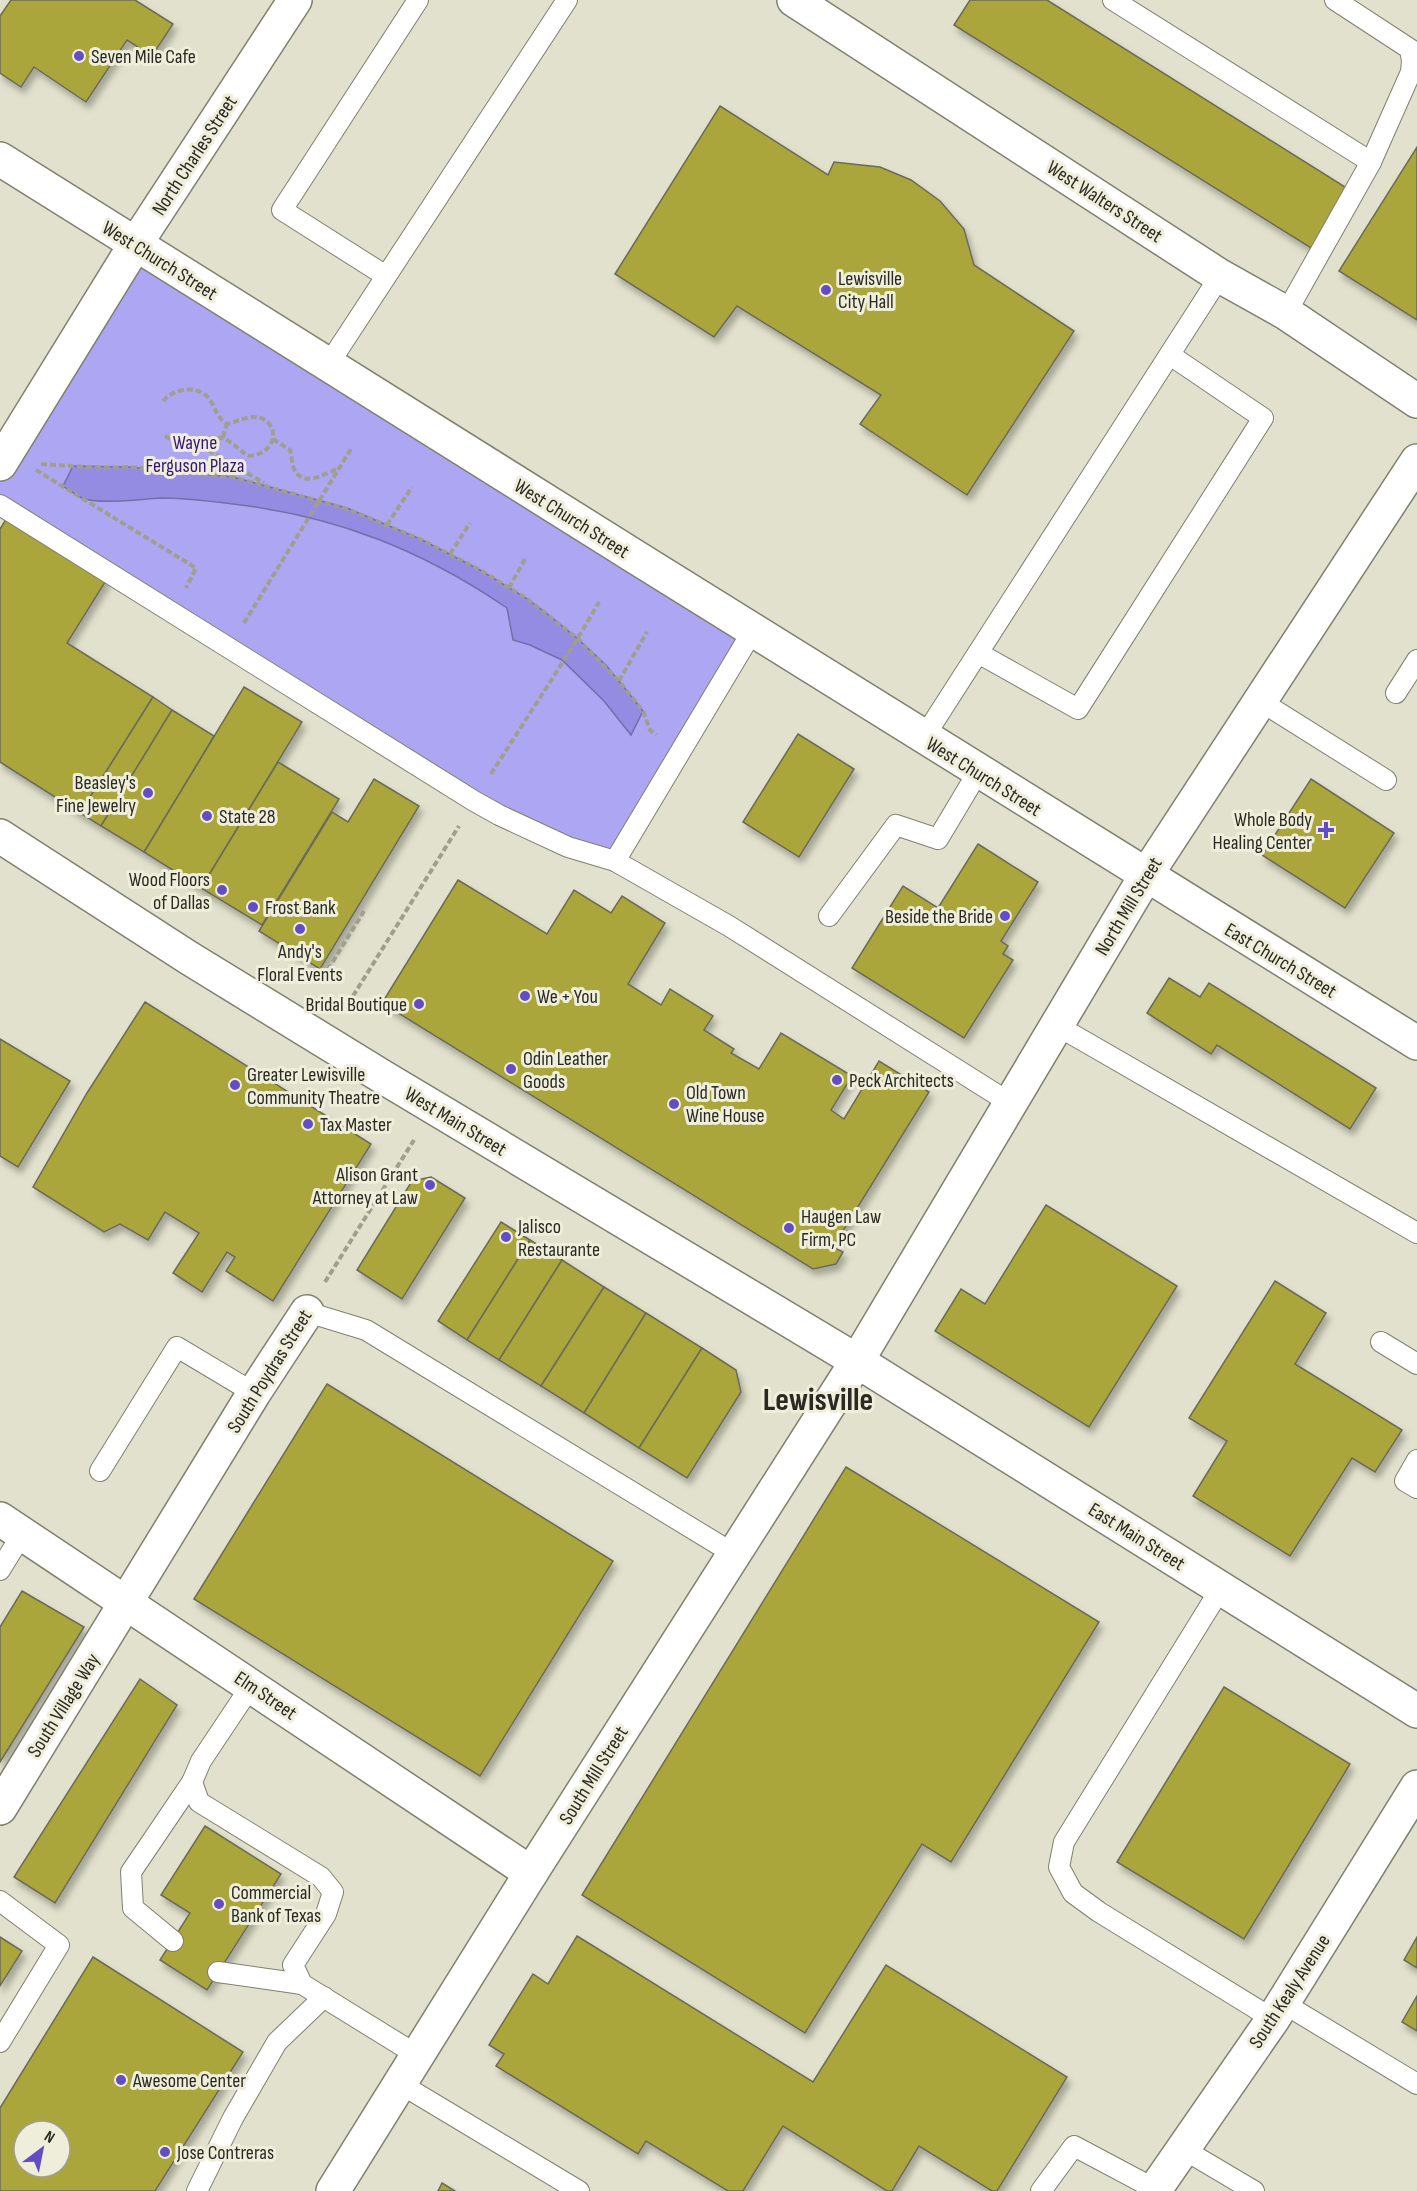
<svg xmlns="http://www.w3.org/2000/svg" width="1417" height="2191" font-family="'Sofia Sans Condensed',sans-serif">
	<style>
		.green { fill: #aca6f3 }
		.water { fill: #948be2; stroke: #746ea9; stroke-width: 1.5 }
		.building { fill: #aba63b; stroke: #6b6b59; stroke-width: 1.5; fill-rule: evenodd; filter: url(#shadow) }
		.lines { fill: none; stroke-linecap: round; stroke-linejoin: round }
		.service-casing { stroke: #80806e; stroke-width: 22 }
		.minor-casing { stroke: #80806e; stroke-width: 36 }
		.tertiary-casing { stroke: #80806e; stroke-width: 36 }
		.secondary-casing { stroke: #80806e; stroke-width: 36 }
		.path { stroke: #9f9f8f; stroke-width: 4; stroke-dasharray: 6 3; stroke-linecap: butt }
		.service { stroke: #fff; stroke-width: 20 }
		.minor { stroke: #fff; stroke-width: 33 }
		.tertiary { stroke: #fff; stroke-width: 33 }
		.secondary { stroke: #fff; stroke-width: 33 }
		.poi-dot { fill: #644cc5; stroke: #eeeeda; stroke-width: 2 }
		.labels { text-anchor: middle; stroke-width: 6; stroke-linejoin: round; paint-order: stroke }
		.poi-label { font-size: 20px; fill: #2a2a23; stroke: #eeeeda; text-anchor: start }
		.street-label { font-size: 20px; fill: #2a2a23; stroke: #eeeeda }
		.park-label { font-size: 20px; fill: #33147b; stroke: #eeeeda }
		.town-label { font-size: 32px; font-weight: bold; fill: #2a2a23; stroke: #eeeeda }
	</style>
	<defs>
		<filter id="shadow"><feDropShadow dx="3.5" dy="6" stdDeviation="3" flood-color="#0004"/></filter>
	</defs>
	<rect width="100%" height="100%" fill="#e1e1cd"/>
	<path class="green" d="M135,245L752,632L615,861L568,847L0,505V464Z"/>
	<path class="water" d="M73,466L129,467L233,477L347,508L420,539L480,570L526,598L550,616L578,639L606,665L643,711L631,735L604,701L562,660L530,645L513,640L507,608C422,550 336,516 233,504C209,501 183,498 160,498C141,499 99,505 82,498C76,495 69,490 63,486Z"/>
	<g class="building">
		<path d="M11,0H135L173,24L152,56L127,40L86,102L34,67L21,87L0,73V16Z"/>
		<path d="M970,0H1047L1353,192L1316,251L954,25Z"/>
		<path d="M720,106L828,175L834,162L880,167L911,180L940,201L964,229L974,265L1074,331L967,495L860,424L881,395L737,306L714,337L615,274Z"/>
		<path d="M1417,147V320L1339,271Z"/>
		<path d="M8,516L107,579L67,643L153,697L80,813L0,762V529Z"/>
		<path d="M244,687L302,722L201,888L144,852Z"/>
		<path d="M153,697L172,710L101,826L80,813Z"/>
		<path d="M172,710L214,736L144,852L101,826Z"/>
		<path d="M798,734L854,769L799,857L743,822Z"/>
		<path d="M278,762L339,799L262,925L201,888Z"/>
		<path d="M374,779L419,806L320,969L259,931L332,812L348,822Z"/>
		<path d="M1311,779L1394,833L1345,908L1262,855Z"/>
		<path d="M978,844L1038,882L1001,941L1008,946L1003,954L1013,960L964,1038L852,968L903,886L938,908Z"/>
		<path d="M458,880L547,934L574,890L611,913L622,896L665,923L628,984L661,1005L670,989L713,1016L704,1030L734,1049L731,1053L759,1069L781,1033L852,1076L831,1110L844,1119L879,1061L929,1092L833,1247L843,1252L836,1264L813,1269L382,1003Z"/>
		<path d="M1169,978L1200,997L1209,983L1376,1088L1350,1129L1217,1045L1211,1054L1147,1013Z"/>
		<path d="M145,1002L371,1144L273,1301L226,1271L235,1257L227,1252L202,1292L173,1273L199,1233L165,1212L148,1240L120,1224L104,1232L33,1187L87,1093Z"/>
		<path d="M0,1039L70,1081L18,1167L0,1156Z"/>
		<path d="M431,1177L465,1198L402,1299L357,1270L412,1181Z"/>
		<path d="M1046,1205L1177,1286L1089,1427L935,1331L961,1289L985,1304Z"/>
		<path d="M501,1222L530,1240L467,1340L438,1321Z"/>
		<path d="M530,1240L562,1260L499,1360L467,1340Z"/>
		<path d="M562,1260L604,1287L541,1386L499,1360Z"/>
		<path d="M1275,1281L1326,1313L1295,1364L1402,1430L1375,1472L1352,1458L1290,1556L1193,1496L1227,1441L1189,1418Z"/>
		<path d="M604,1287L646,1313L584,1413L541,1386Z"/>
		<path d="M646,1313L702,1348L639,1448L584,1413Z"/>
		<path d="M702,1348L736,1370L741,1392L687,1478L639,1448Z"/>
		<path d="M327,1384L613,1561L480,1776L194,1599Z"/>
		<path d="M846,1467L1099,1622L951,1862L922,1844L805,2033L582,1895Z"/>
		<path d="M22,1591L84,1627L0,1762V1627Z"/>
		<path d="M140,1679L177,1705L55,1903L14,1877Z"/>
		<path d="M1224,1687L1350,1764L1244,1939L1117,1862Z"/>
		<path d="M205,1826L281,1874L207,1990L160,1960L190,1913L161,1895Z"/>
		<path d="M577,1936L813,2082L886,1965L1067,2077L997,2191H992L919,2146L892,2191H887L783,2126L743,2191H728L646,2141L638,2154L496,2066L504,2054L489,2045L533,1974L548,1984Z"/>
		<path d="M0,1937L22,1951L0,1986Z"/>
		<path d="M1417,1937V1968L1404,1960Z"/>
		<path d="M93,1957L243,2052L155,2191H0V2108ZM24,2131H60V2167H24Z"/>
		<path d="M1417,1996V2031L1402,2022Z"/>
		<path d="M442,2183L455,2191H438Z"/>
	</g>
	<g class="lines">
		<defs>
			<g id="service">
				<path d="M1113,0L1371,162"/>
				<path d="M386,276L282,210L418,0"/>
				<path d="M1286,313L1371,162L1411,72L1412,61L1410,49L1335,0"/>
				<path d="M328,365L567,0"/>
				<path d="M0,505L474,801L499,815L568,847L615,861L729,926L1010,1103"/>
				<path d="M978,653L1078,709L1263,418L1170,355"/>
				<path d="M1396,693L1417,660"/>
				<path d="M1260,701L1386,780"/>
				<path d="M924,737L1220,276"/>
				<path d="M615,861L752,632"/>
				<path d="M829,916L896,825L938,839L978,772"/>
				<path d="M1056,1025L1417,1233"/>
				<path d="M307,1312L366,1330L734,1554"/>
				<path d="M1381,1342L1417,1364"/>
				<path d="M1417,1460L1405,1481L1417,1488"/>
				<path d="M100,1471L177,1347L254,1393"/>
				<path d="M0,1570L22,1534"/>
				<path d="M1221,1588L1064,1842L1059,1867L1073,1893L1099,1912L1273,2019"/>
				<path d="M251,1686L201,1761L192,1782L199,1802L321,1877L333,1892L326,1914L293,1965L302,1984L417,2055"/>
				<path d="M0,1901L59,1945L0,2042"/>
				<path d="M173,1941L133,1908L131,1872L192,1782"/>
				<path d="M218,1972L302,1984"/>
				<path d="M1283,2003L1417,2084"/>
				<path d="M399,2083L579,2191"/>
				<path d="M1183,2149L1254,2191"/>
				<path d="M197,2191L233,2118L277,2042L324,1997"/>
				<path d="M1041,2191L1074,2146L1155,2189"/>
			</g>
			<g id="minor">
				<path d="M794,0L1220,276L1286,313L1417,401"/>
				<path d="M0,464L135,245L295,0"/>
				<path d="M0,1519L531,1873"/>
				<path d="M0,1808L254,1393L307,1312"/>
			</g>
			<path id="tertiary" d="M1154,2191L1273,2019L1417,1787"/>
			<g id="secondary">
				<path d="M0,159C208,291 417,421 626,551C889,716 1152,881 1417,1043"/>
				<path d="M0,836L189,958L383,1077L857,1361L1417,1711"/>
				<path d="M333,2191L531,1873L857,1361L1145,877L1417,461"/>
			</g>
		</defs>
		<use href="#service" class="service-casing"/>
		<use href="#minor" class="minor-casing"/>
		<use href="#tertiary" class="tertiary-casing"/>
		<use href="#secondary" class="secondary-casing"/>
		<g class="path">
			<path d="M163,401C174,388 199,384 210,400C216,409 217,418 227,424C236,422 245,417 254,417C279,417 282,454 248,456C225,439 226,432 195,442L264,483"/>
			<path d="M165,436L176,442H195"/>
			<path d="M223,437L227,424"/>
			<path d="M273,439L290,450C292,456 292,465 294,469C303,488 324,474 337,469"/>
			<path d="M41,464L103,468L129,467L233,477L347,509L420,539L480,570L526,598L578,639L619,681L643,711L650,730L656,735"/>
			<path d="M36,470L196,568L186,588"/>
			<path d="M387,525L412,487"/>
			<path d="M450,554L470,523"/>
			<path d="M509,588L526,557"/>
			<path d="M244,623L351,449"/>
			<path d="M619,681L647,632"/>
			<path d="M491,774C527,717 565,661 599,602"/>
			<path d="M320,969L327,971L364,911"/>
			<path d="M353,996L459,826"/>
			<path d="M325,1282L414,1140"/>
		</g>
		<use href="#service" class="service"/>
		<use href="#minor" class="minor"/>
		<use href="#tertiary" class="tertiary"/>
		<use href="#secondary" class="secondary"/>
	</g>
	<g class="poi-dot">
		<circle cx="79" cy="56" r="6"/>
		<circle cx="826" cy="290" r="6"/>
		<circle cx="148" cy="793" r="6"/>
		<circle cx="207" cy="816" r="6"/>
		<path d="M1323 821h6v6h6v6h-6v6h-6v-6h-6v-6h6z"/>
		<circle cx="222" cy="890" r="6"/>
		<circle cx="253" cy="907" r="6"/>
		<circle cx="1005" cy="916" r="6"/>
		<circle cx="300" cy="929" r="6"/>
		<circle cx="525" cy="996" r="6"/>
		<circle cx="419" cy="1004" r="6"/>
		<circle cx="511" cy="1069" r="6"/>
		<circle cx="837" cy="1080" r="6"/>
		<circle cx="235" cy="1085" r="6"/>
		<circle cx="674" cy="1104" r="6"/>
		<circle cx="308" cy="1124" r="6"/>
		<circle cx="430" cy="1185" r="6"/>
		<circle cx="789" cy="1228" r="6"/>
		<circle cx="506" cy="1237" r="6"/>
		<circle cx="219" cy="1904" r="6"/>
		<circle cx="121" cy="2080" r="6"/>
		<circle cx="165" cy="2152" r="6"/>
	</g>
	<g class="labels">
		<g class="poi-label">
			<text x="91" y="63">Seven Mile Cafe</text>
			<text x="838" y="285">Lewisville<tspan x="838" dy="23">City Hall</tspan></text>
			<text x="136" y="789" text-anchor="end">Beasley's<tspan x="136" dy="23">Fine Jewelry</tspan></text>
			<text x="219" y="823">State 28</text>
			<text x="1312" y="826" text-anchor="end">Whole Body<tspan x="1312" dy="23">Healing Center</tspan></text>
			<text x="210" y="886" text-anchor="end">Wood Floors<tspan x="210" dy="23">of Dallas</tspan></text>
			<text x="265" y="914">Frost Bank</text>
			<text x="993" y="923" text-anchor="end">Beside the Bride</text>
			<text x="300" y="958" text-anchor="middle">Andy's<tspan x="300" dy="23">Floral Events</tspan></text>
			<text x="537" y="1003">We + You</text>
			<text x="407" y="1011" text-anchor="end">Bridal Boutique</text>
			<text x="523" y="1065">Odin Leather<tspan x="523" dy="23">Goods</tspan></text>
			<text x="247" y="1081">Greater Lewisville<tspan x="247" dy="23">Community Theatre</tspan></text>
			<text x="849" y="1087">Peck Architects</text>
			<text x="686" y="1099">Old Town<tspan x="686" dy="23">Wine House</tspan></text>
			<text x="320" y="1131">Tax Master</text>
			<text x="418" y="1181" text-anchor="end">Alison Grant<tspan x="418" dy="23">Attorney at Law</tspan></text>
			<text x="801" y="1223">Haugen Law<tspan x="801" dy="23">Firm, PC</tspan></text>
			<text x="518" y="1233">Jalisco<tspan x="518" dy="23">Restaurante</tspan></text>
			<text x="231" y="1899">Commercial<tspan x="231" dy="23">Bank of Texas</tspan></text>
			<text x="133" y="2087">Awesome Center</text>
			<text x="177" y="2159">Jose Contreras</text>
		</g>
		<g class="street-label">
			<text transform="translate(194 155) rotate(-57)" y="7">North Charles Street</text>
			<text transform="translate(1105 201) rotate(33)" y="7">West Walters Street</text>
			<text transform="translate(160 260) rotate(32)" y="7">West Church Street</text>
			<text transform="translate(572 518) rotate(32)" y="7">West Church Street</text>
			<text transform="translate(984 776) rotate(32)" y="7">West Church Street</text>
			<text transform="translate(1128 906) rotate(-59)" y="7">North Mill Street</text>
			<text transform="translate(1281 960) rotate(31)" y="7">East Church Street</text>
			<text transform="translate(456 1121) rotate(31)" y="7">West Main Street</text>
			<text transform="translate(269 1371) rotate(-58)" y="7">South Poydras Street</text>
			<text transform="translate(1137 1536) rotate(32)" y="7">East Main Street</text>
			<text transform="translate(266 1695) rotate(34)" y="7">Elm Street</text>
			<text transform="translate(63 1705) rotate(-58)" y="7">South Village Way</text>
			<text transform="translate(593 1775) rotate(-58)" y="7">South Mill Street</text>
			<text transform="translate(1289 1991) rotate(-57)" y="7">South Kealy Avenue</text>
		</g>
		<g class="park-label">
			<text x="195" y="449">Wayne<tspan x="195" dy="23">Ferguson Plaza</tspan></text>
		</g>
		<g class="town-label">
			<text x="818" y="1410">Lewisville</text>
		</g>
	</g>
	<g transform="translate(42 2149) rotate(32)"><circle r="28" fill="#eeeeda" stroke="#a0a091" stroke-width="1.5"/>
	<path d="M0-4.5L10 22L0 15L-10 22Z" fill="#644cc5"/>
	<text y="-9" font-size="16" font-weight="bold" text-anchor="middle" fill="#2a2a23">N</text>
	</g>
</svg>
